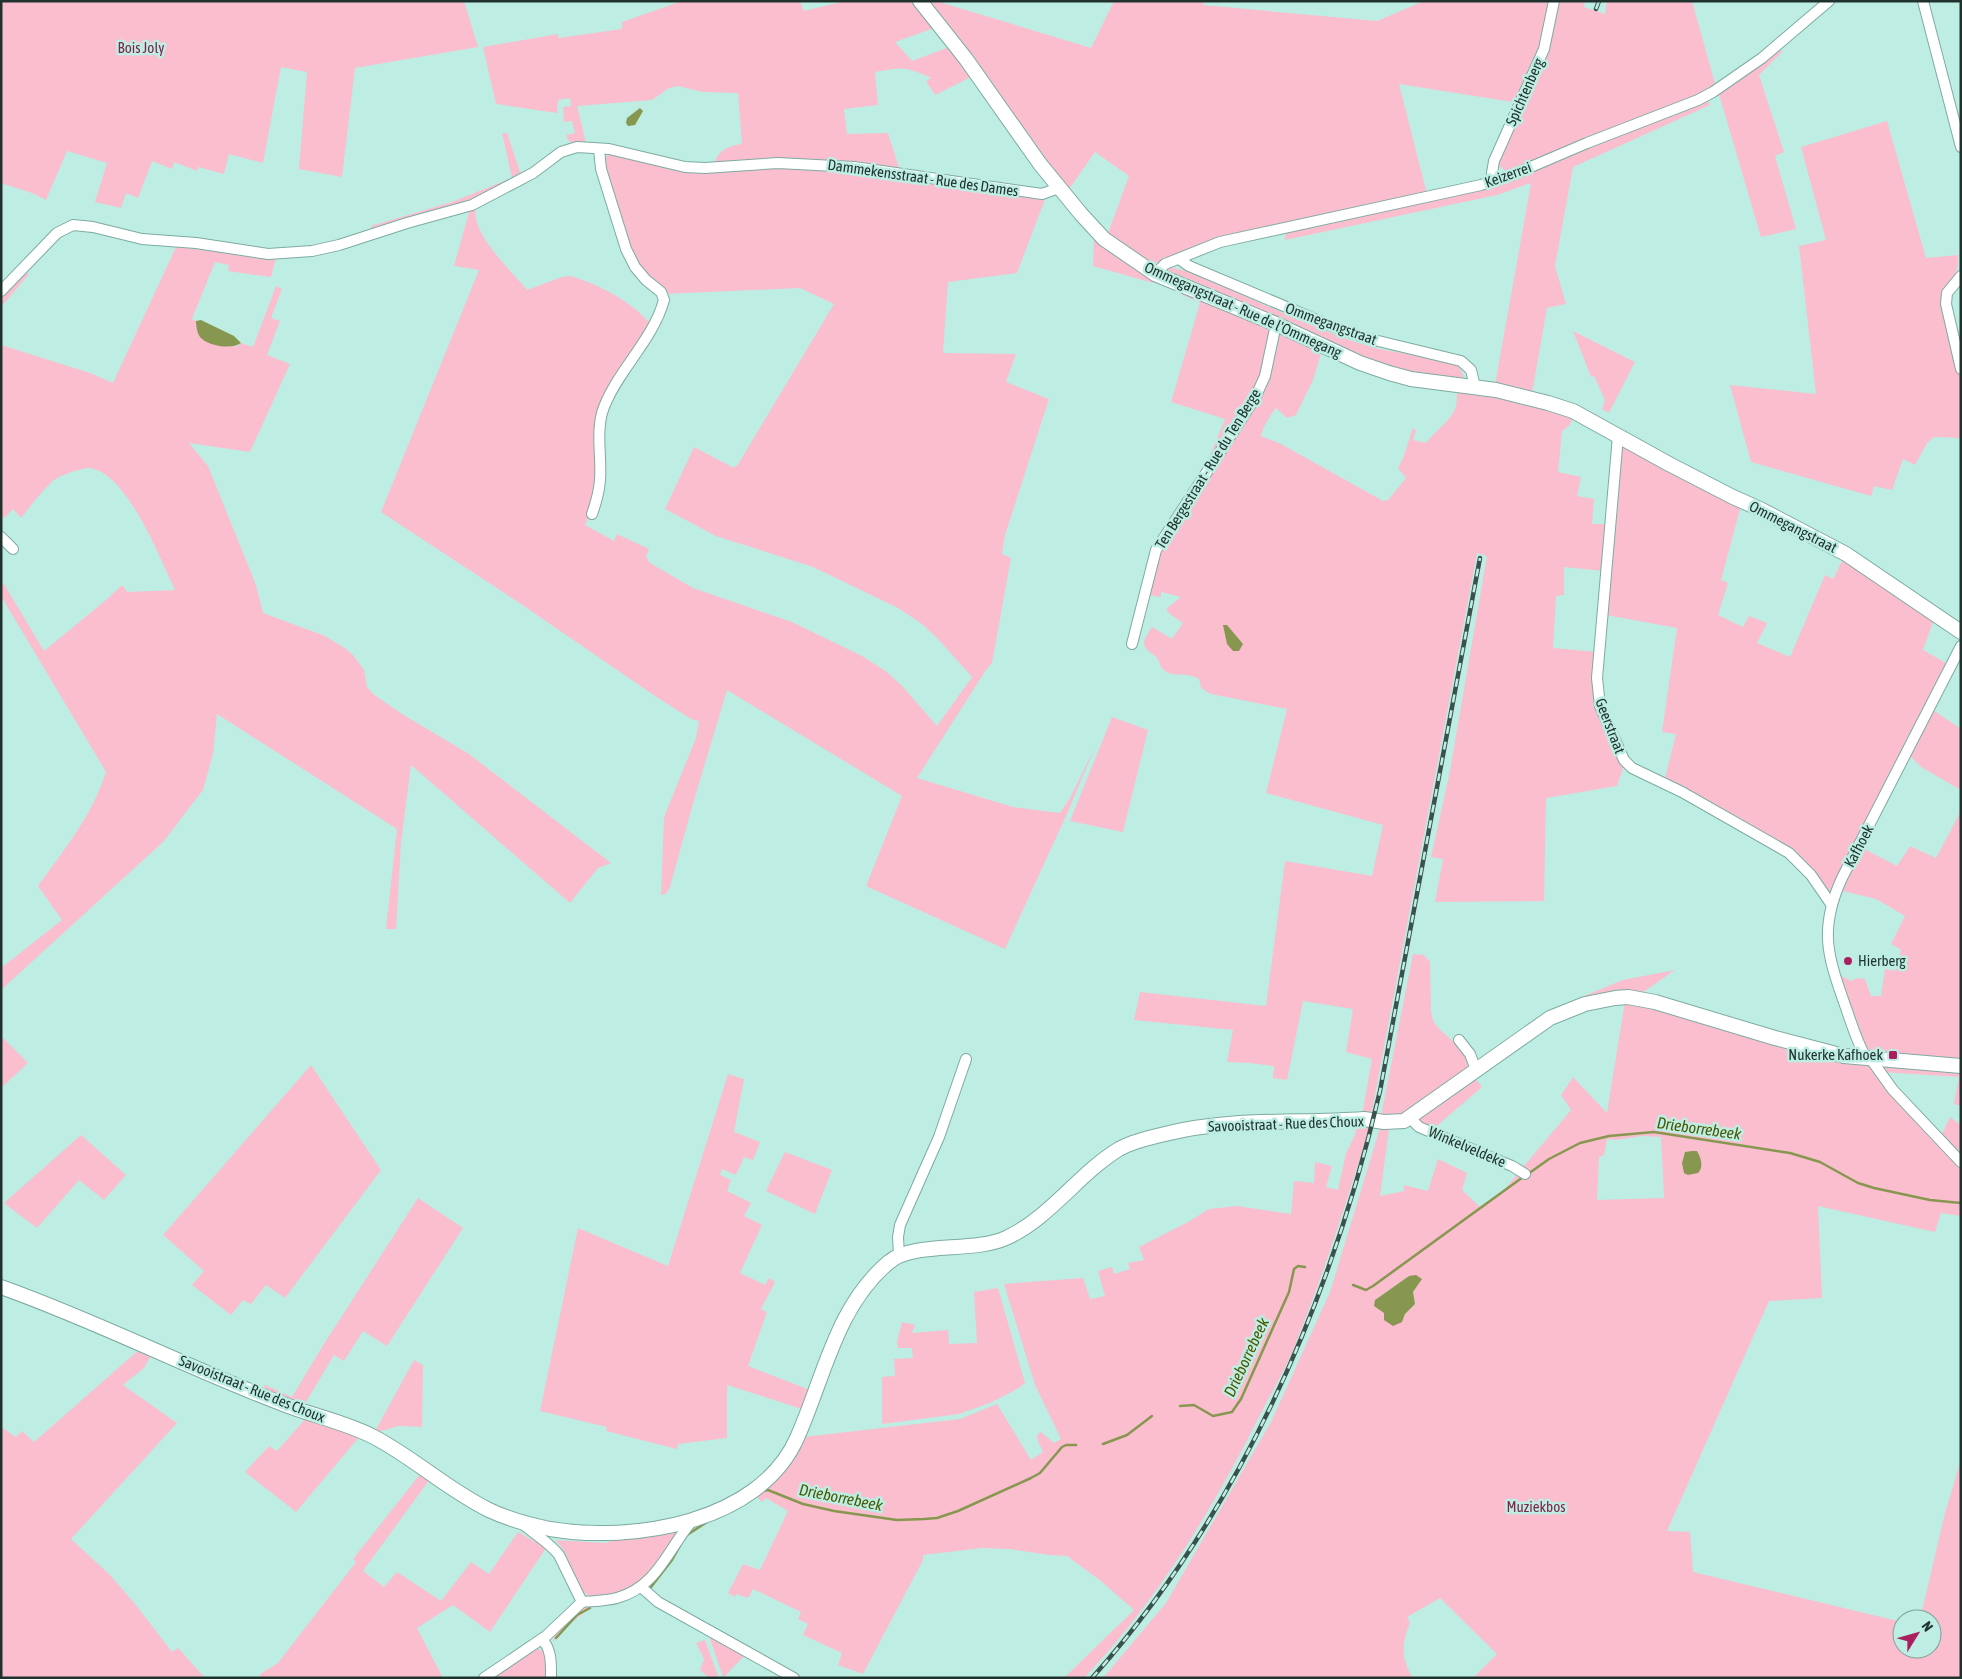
<svg xmlns="http://www.w3.org/2000/svg" width="1962" height="1679" font-family="'Asap Condensed',sans-serif">
	<style>
		.green { fill: #fabecf; fill-rule: evenodd }
		.water { fill: #889750 }
		.lines { fill: none; stroke-linecap: round; stroke-linejoin: round }
		.stream { stroke: #889750; stroke-width: 2.5 }
		.street-casing { stroke: #7daba1; stroke-width: 12 }
		.secondary-casing { stroke: #7daba1; stroke-width: 16 }
		.street { stroke: #fff; stroke-width: 10 }
		.secondary { stroke: #fff; stroke-width: 14 }
		.rail-casing { stroke: #3a524d; stroke-width: 4.5 }
		.rail { stroke: #beeee3; stroke-width: 2.5; stroke-dasharray: 8; stroke-linecap: butt }
		.poi-dot { fill: #ab1f5f; stroke: #beeee3; stroke-width: 2 }
		.labels { text-anchor: middle; stroke-width: 5; stroke-linejoin: round; paint-order: stroke }
		.park-label { font-size: 15px; fill: #7f254a; stroke: #beeee3 }
		.street-label { font-size: 15px; fill: #1f322e; stroke: #beeee3 }
		.poi-label { font-size: 15px; fill: #1f322e; stroke: #beeee3; text-anchor: start }
		.water-label { font-size: 16px; font-style: italic; fill: #4a5800; stroke: #beeee3 }
	</style>
	<rect width="100%" height="100%" fill="#beeee3"/>
	<g class="green">
		<path d="M1,1H464L478,47L355,68L342,177L299,169L307,72L281,67L263,163L229,154L224,174L198,167L197,171L174,162L172,169L152,161L138,198L126,193L121,208L95,202L107,163L67,151L46,200L32,193L1,183Z"/>
		<path d="M682,1H800L804,11L845,1H915L937,27L895,42L912,61L952,46L973,76L935,95L926,81L931,78C905,66 903,67 875,72L878,105L844,109L847,134L888,133L900,171L717,164L715,161C719,150 731,145 742,144L738,93L703,92L677,86L669,88L652,100L577,106L586,143L573,144L568,140L566,135L575,133L572,121L564,122L563,107L571,106L570,98L558,100L557,113L496,104L483,47L558,34V38L622,29V22Z"/>
		<path d="M925,1H936L1091,48L1114,1H1204L1203,5L1377,21L1424,1H1551L1546,33L1519,103L1399,84L1427,194L1206,244L1150,265L1107,236L1129,176L1095,152L1067,192Z"/>
		<path d="M1559,1H1585L1584,7L1605,14L1607,1H1692L1716,87L1690,101L1507,173L1499,165L1500,156L1538,72L1552,37Z"/>
		<path d="M1778,47L1782,52L1759,75L1784,152L1775,156L1796,229L1761,237L1718,91Z"/>
		<path d="M1706,97L1710,105L1573,167L1555,266L1566,304L1547,308L1532,393L1495,385L1531,183L1497,195L1285,240L1286,230L1492,184Z"/>
		<path d="M1887,121L1926,258L1958,255C1958,260 1958,267 1956,272C1951,284 1943,285 1941,301L1961,382V438L1934,437L1927,443L1915,465L1903,459L1892,490L1874,486L1871,496L1751,462L1730,385L1816,394L1799,246L1826,240L1801,147Z"/>
		<path d="M502,133H507L521,175L487,196L372,232L371,226L452,202L512,178Z"/>
		<path d="M611,154L640,160L836,169L1046,197L1017,273L948,282L943,353L1016,354L1006,382L1049,399L1005,535L1002,554L1011,558L992,663L986,670L917,778L1013,807L1060,813L1070,798L1095,747L1066,816L1005,949L866,886L902,796L727,690L692,807L670,887L666,894L661,895L664,817L696,738L699,721L691,719L655,696L518,602L381,512L479,270L454,266L470,209H476C470,232 513,273 527,290L562,277L571,276C602,286 629,300 651,324L601,404L597,477L590,513L585,525L614,541L617,534L649,549L646,557L650,563L693,588L792,622L862,656L887,672L903,687L937,726L972,677L938,639L922,624L898,608L813,567L716,536L665,509L694,447L732,467L737,466L834,304L800,288L664,294L642,269L628,244L604,168C604,162 604,156 611,154Z"/>
		<path d="M1094,236L1269,328L1277,343L1280,330L1322,350L1313,380L1296,415L1287,418L1276,408C1270,415 1263,427 1261,436L1281,444L1383,501L1388,500L1406,478L1398,468L1403,458L1413,428L1416,430L1413,440L1426,443C1434,432 1450,421 1455,409C1457,403 1457,395 1458,388L1510,397L1573,416L1570,425L1562,431L1558,472L1581,477L1577,496L1594,499L1592,524H1607L1603,571L1564,567V595L1556,596L1553,648L1597,652L1593,686L1598,707L1624,765L1617,786L1546,798L1544,901L1435,902L1443,859L1431,857L1449,776L1487,556L1477,553L1371,1116L1362,1115L1372,1059L1346,1052L1353,1009L1303,1001L1287,1080L1273,1078L1274,1066L1249,1063L1227,1062L1233,1030L1134,1020L1140,992L1266,1006L1285,861L1372,876L1383,825L1266,793L1287,709L1211,694L1201,688L1199,679C1197,678 1195,677 1192,676C1183,673 1174,677 1165,671C1159,667 1160,659 1154,655C1139,645 1143,641 1152,627L1172,639L1183,623L1170,614L1166,609L1181,597L1161,592V597L1147,595L1157,558L1162,547L1200,493L1231,439L1263,376L1205,468L1225,419L1171,402L1200,303L1154,281L1153,283L1093,266Z"/>
		<path d="M176,247L276,258L271,277L228,271L229,265L215,262L192,319L196,321L197,330L236,347L241,343L253,347L276,286L282,289L271,318L280,321L267,355L290,364L250,452L189,443L208,466L256,585L263,613L325,636L346,649L353,655L364,670L367,687L373,694L402,714L469,754L611,863L598,868L570,903L411,765L401,843L396,929H386L397,829L217,714L213,754L203,790L163,842L1,990V968L62,920L38,886C64,850 93,814 106,772L1,596V586L4,584L44,651L106,600L122,585L127,592L175,590C159,557 128,474 90,468C84,467 62,475 57,478C47,484 29,508 21,518L13,509L4,518L1,514V345L90,373L113,383Z"/>
		<path d="M1169,267L1190,272L1318,328L1352,341L1379,349L1420,356L1454,364L1459,367L1464,377L1460,380L1417,376L1388,368L1168,274L1167,271Z"/>
		<path d="M25,271L29,274L1,307V298Z"/>
		<path d="M1573,331L1635,362L1609,413L1602,409L1605,400L1594,376L1591,377Z"/>
		<path d="M1620,441L1742,502L1721,580L1728,583L1718,615L1743,627L1749,616L1767,623L1757,643L1790,657L1825,575L1833,579L1843,559L1934,619L1923,650L1946,663L1833,891L1824,890L1825,885L1811,872L1665,778L1676,734L1662,732L1677,628L1606,615Z"/>
		<path d="M1933,710L1961,729V790L1921,767L1909,755Z"/>
		<path d="M1112,717L1148,730L1123,832L1070,821Z"/>
		<path d="M1961,811V1061L1871,1053L1865,1043L1840,975L1851,981L1857,978L1865,979L1871,996H1881L1885,969L1895,971L1901,950L1891,944L1905,916L1876,899L1843,891L1862,848L1897,866L1910,846L1936,858Z"/>
		<path d="M1413,954L1424,955L1430,962L1431,1011C1432,1017 1433,1022 1437,1026C1446,1038 1472,1051 1467,1068L1404,1115L1381,1116Z"/>
		<path d="M1675,970L1642,993L1553,1014L1550,1010L1623,980Z"/>
		<path d="M1625,1001H1633L1869,1064L1961,1165V1216L1941,1213L1935,1232L1818,1206L1822,1298L1769,1301L1667,1531L1690,1532L1693,1572L1902,1622V1649H1932V1619H1920L1945,1513L1961,1460V1678H1473L1497,1654L1440,1598L1407,1617L1410,1623C1401,1643 1401,1659 1413,1678H1103L1166,1603L1271,1422L1330,1292L1380,1128L1389,1129L1380,1196L1404,1191V1185L1428,1191L1438,1159L1467,1173L1462,1190L1480,1207L1504,1190L1571,1110L1561,1095L1573,1077L1607,1113ZM1642,1136L1661,1137L1664,1198L1597,1200L1599,1157L1604,1155L1607,1139L1616,1140ZM1409,1276L1421,1279L1413,1293L1415,1304L1405,1314L1402,1322L1384,1320V1313L1375,1300Z"/>
		<path d="M1,1036L28,1063L1,1088Z"/>
		<path d="M1876,1064L1961,1070V1106L1954,1104L1959,1077L1881,1072Z"/>
		<path d="M311,1065L381,1170L285,1298L266,1285L251,1304L243,1300L231,1315L192,1285L204,1271L163,1235Z"/>
		<path d="M728,1074L744,1079L734,1132L760,1142L753,1160L744,1157L736,1175L722,1169L720,1175L731,1180L727,1191L751,1203L744,1216L762,1225L740,1273L765,1285L769,1278L775,1282L761,1309L767,1312L748,1366L810,1390L802,1409L727,1385V1438L678,1444L677,1449L606,1431L607,1427L540,1411L578,1228L668,1266Z"/>
		<path d="M1473,1076L1482,1087L1432,1130L1422,1126L1417,1119Z"/>
		<path d="M1950,1117L1961,1125V1158L1940,1138Z"/>
		<path d="M1357,1123L1370,1125C1348,1198 1325,1270 1297,1340C1288,1365 1274,1388 1262,1411C1214,1507 1158,1600 1084,1678H1064L1134,1610L1101,1581L1067,1556L1049,1555L1009,1549L982,1548L923,1555V1560L863,1674L838,1665L842,1653L803,1635L808,1624L798,1619L801,1612L753,1589L748,1598L737,1594L735,1597L728,1593L743,1564L760,1570L788,1511L766,1498L762,1502L754,1493C778,1476 796,1469 803,1437L960,1419L997,1404L1031,1460L1043,1452L1037,1439L1038,1434L1041,1432L1054,1443L1061,1439L1035,1385L1004,1284L1083,1278L1090,1299L1105,1296L1098,1271L1112,1267L1114,1274L1130,1269L1128,1263L1144,1260L1139,1247L1188,1222L1209,1209L1237,1206L1291,1214L1294,1181L1314,1183L1315,1162L1332,1166L1326,1187L1338,1190L1346,1153L1355,1135Z"/>
		<path d="M81,1135L126,1175L104,1200L79,1180L37,1228L4,1203Z"/>
		<path d="M785,1152L832,1170L815,1214L766,1191Z"/>
		<path d="M418,1198L463,1228L387,1346L363,1331L344,1361L334,1355L303,1407L262,1392L265,1385L292,1397L322,1347Z"/>
		<path d="M998,1288L1025,1383L1019,1388L990,1403L959,1414L882,1424V1377L895,1376L894,1359L913,1358L912,1348H898L897,1341L902,1322L915,1325L912,1333L948,1330L949,1344L977,1343L974,1292Z"/>
		<path d="M141,1348L152,1354L144,1368L123,1385L177,1423L71,1539L110,1575L135,1604L172,1652L178,1648L205,1678H1V1427L16,1437L22,1431L34,1442Z"/>
		<path d="M414,1360L423,1365L422,1427L399,1426L374,1433Z"/>
		<path d="M306,1418L360,1436L296,1512L245,1472L269,1446L277,1451Z"/>
		<path d="M421,1473L430,1479L363,1571L384,1587L397,1572L441,1601L471,1562L489,1574L518,1532L546,1548L490,1632L453,1605L417,1628L443,1678H257L260,1677V1674L278,1663L356,1562L353,1559Z"/>
		<path d="M674,1532L677,1536L675,1540C651,1570 646,1586 606,1596C596,1598 589,1599 582,1590C569,1574 572,1555 555,1540L607,1543L612,1540Z"/>
		<path d="M590,1606V1608L571,1623L553,1642C554,1630 579,1608 590,1606Z"/>
		<path d="M709,1636L745,1655L723,1678L722,1674Z"/>
		<path d="M705,1640L718,1676L716,1678H709L700,1670L704,1659L696,1643Z"/>
		<path d="M536,1648L545,1652L548,1678H491Z"/>
	</g>
	<g class="water">
		<path d="M640,108L643,111L635,125L628,126L626,123L627,118Z"/>
		<path d="M201,320L234,336L241,343C232,350 207,346 200,337C197,333 196,325 196,321Z"/>
		<path d="M1223,625H1227L1243,644L1239,651H1233L1227,644Z"/>
		<path d="M1692,1151H1697C1701,1158 1704,1167 1698,1173L1688,1175L1684,1173L1682,1163L1685,1152Z"/>
		<path d="M1416,1275L1422,1279L1413,1292L1415,1304L1405,1314L1402,1322L1393,1326L1384,1320V1313L1374,1306L1375,1300L1409,1276Z"/>
	</g>
	<g class="lines">
		<g class="stream">
			<path d="M1528,1174L1549,1159L1580,1143L1609,1136L1654,1132L1790,1153L1820,1162L1858,1183L1874,1188L1930,1200L1961,1203"/>
			<path d="M1353,1285L1366,1290L1373,1286L1523,1177"/>
			<path d="M1180,1406L1194,1405L1213,1416L1232,1412L1241,1399L1289,1292L1294,1269L1298,1266L1305,1267"/>
			<path d="M1103,1444L1127,1435L1152,1416"/>
			<path d="M762,1491L768,1490L803,1504L834,1511L897,1520L924,1519L937,1518L958,1511L1031,1478L1040,1473L1062,1447L1066,1445H1076"/>
			<path d="M687,1535L707,1522"/>
			<path d="M651,1587L672,1560L681,1544"/>
			<path d="M556,1638L577,1615L590,1608"/>
		</g>
		<defs>
			<g id="street">
				<path d="M1923,1L1961,147"/>
				<path d="M1494,180L1492,173L1494,161L1544,49L1554,1"/>
				<path d="M1179,259L1189,266L1329,325L1366,338L1461,361L1471,370L1475,387"/>
				<path d="M1155,274L1165,264L1220,242L1481,185L1512,175L1587,143L1698,100L1713,92L1762,58L1829,1"/>
				<path d="M1961,276L1947,293L1946,304L1961,369"/>
				<path d="M1,291L57,233L73,225L93,227L142,239L196,243L268,254L312,251L339,245L407,223L472,205L533,173L561,152L577,147L609,149L685,167L705,168L778,163L854,167L1042,194L1053,190L1058,186"/>
				<path d="M1618,436L1597,678L1600,706L1624,760L1632,768L1682,792L1789,853L1811,875L1831,904"/>
				<path d="M592,514C596,503 599,492 600,480C602,457 595,430 604,407C619,369 653,340 664,300L661,292L646,280L635,267L626,249L601,169L599,149"/>
				<path d="M1,537L13,549"/>
				<path d="M1132,644L1156,550L1255,398L1265,376L1276,324"/>
				<path d="M1459,1040L1470,1054L1476,1070"/>
				<path d="M1866,1058C1857,1042 1852,1025 1846,1008C1828,957 1818,930 1842,878L1961,646"/>
				<path d="M1870,1058L1893,1090L1961,1162"/>
				<path d="M1410,1118L1419,1127L1512,1166L1525,1174"/>
				<path d="M899,1255L898,1237L900,1225L939,1137L966,1059"/>
				<path d="M523,1524C534,1534 549,1542 559,1555L582,1602"/>
				<path d="M641,1587L658,1602L794,1678"/>
				<path d="M582,1602C594,1601 606,1601 617,1598C657,1587 668,1549 692,1521"/>
				<path d="M542,1639C552,1650 551,1664 551,1678"/>
				<path d="M484,1678L546,1636L582,1602"/>
			</g>
			<g id="secondary">
				<path d="M920,1L966,59L1040,164L1081,214L1104,239L1155,274L1276,324L1360,363L1389,373L1411,379L1496,390L1548,403L1573,411L1669,464L1733,497L1760,509L1846,554L1961,632"/>
				<path d="M1,1287C97,1321 188,1368 283,1404C313,1416 345,1422 374,1437C414,1458 448,1490 489,1510C508,1519 530,1525 550,1529C633,1543 759,1523 797,1438C824,1378 836,1306 889,1262C914,1241 973,1253 1006,1238C1050,1218 1078,1174 1119,1149C1133,1141 1149,1138 1165,1134C1231,1117 1297,1124 1364,1119L1384,1122L1404,1121L1550,1018L1585,1004L1615,998L1628,997L1655,1002L1775,1038L1844,1056L1961,1066"/>
			</g>
		</defs>
		<use href="#street" class="street-casing"/>
		<use href="#secondary" class="secondary-casing"/>
		<use href="#street" class="street"/>
		<use href="#secondary" class="secondary"/>
		<defs>
			<g id="rail">
				<path d="M1596,9L1599,1"/>
				<path d="M1092,1678C1239,1513 1330,1305 1380,1091L1480,558"/>
			</g>
		</defs>
		<use href="#rail" class="rail-casing"/>
		<use href="#rail" class="rail"/>
	</g>
	<g class="poi-dot">
		<circle cx="1848" cy="961" r="5"/>
		<rect x="1888" y="1050" width="10" height="10" rx="2.5"/>
	</g>
	<g class="labels">
		<g class="park-label">
			<text x="141" y="53">Bois Joly</text>
			<text x="1536" y="1512">Muziekbos</text>
		</g>
		<g class="street-label">
			<text transform="translate(1525 92) rotate(-66)" y="5">Spichtenberg</text>
			<text transform="translate(1508 175) rotate(-20)" y="5">Keizerrei</text>
			<text transform="translate(923 178) rotate(8)" y="5">Dammekensstraat - Rue des Dames</text>
			<text transform="translate(1243 310) rotate(24)" y="5">Ommegangstraat - Rue de l'Ommegang</text>
			<text transform="translate(1331 324) rotate(20)" y="5">Ommegangstraat</text>
			<text transform="translate(1208 469) rotate(-58)" y="5">Ten Bergestraat - Rue du Ten Berge</text>
			<text transform="translate(1793 527) rotate(27)" y="5">Ommegangstraat</text>
			<text transform="translate(1610 726) rotate(69)" y="5">Geerstraat</text>
			<text transform="translate(1859 846) rotate(-62)" y="5">Kafhoek</text>
			<text transform="translate(1286 1124) rotate(-2)" y="5">Savooistraat - Rue des Choux</text>
			<text transform="translate(1467 1147) rotate(23)" y="5">Winkelveldeke</text>
			<text transform="translate(252 1389) rotate(22)" y="5">Savooistraat - Rue des Choux</text>
		</g>
		<g class="poi-label">
			<text x="1858" y="966">Hierberg</text>
			<text x="1883" y="1060" text-anchor="end">Nukerke Kafhoek</text>
		</g>
		<g class="water-label">
			<text transform="translate(1699 1128) rotate(8)" y="6">Drieborrebeek</text>
			<text transform="translate(1246 1357) rotate(-65)" y="6">Drieborrebeek</text>
			<text transform="translate(841 1497) rotate(11)" y="6">Drieborrebeek</text>
		</g>
	</g>
	<rect width="1962" height="1679" fill="none" stroke="#1f322e" stroke-width="5"/>
	<g transform="translate(1917 1634) rotate(53)"><circle r="24" fill="#beeee3" stroke="#7ea39b"/>
	<path d="M0-4L9 19L0 12L-9 19Z" fill="#ab1f5f"/>
	<text y="-8" font-size="14" font-weight="bold" text-anchor="middle" fill="#1f322e">N</text>
	</g>
</svg>
